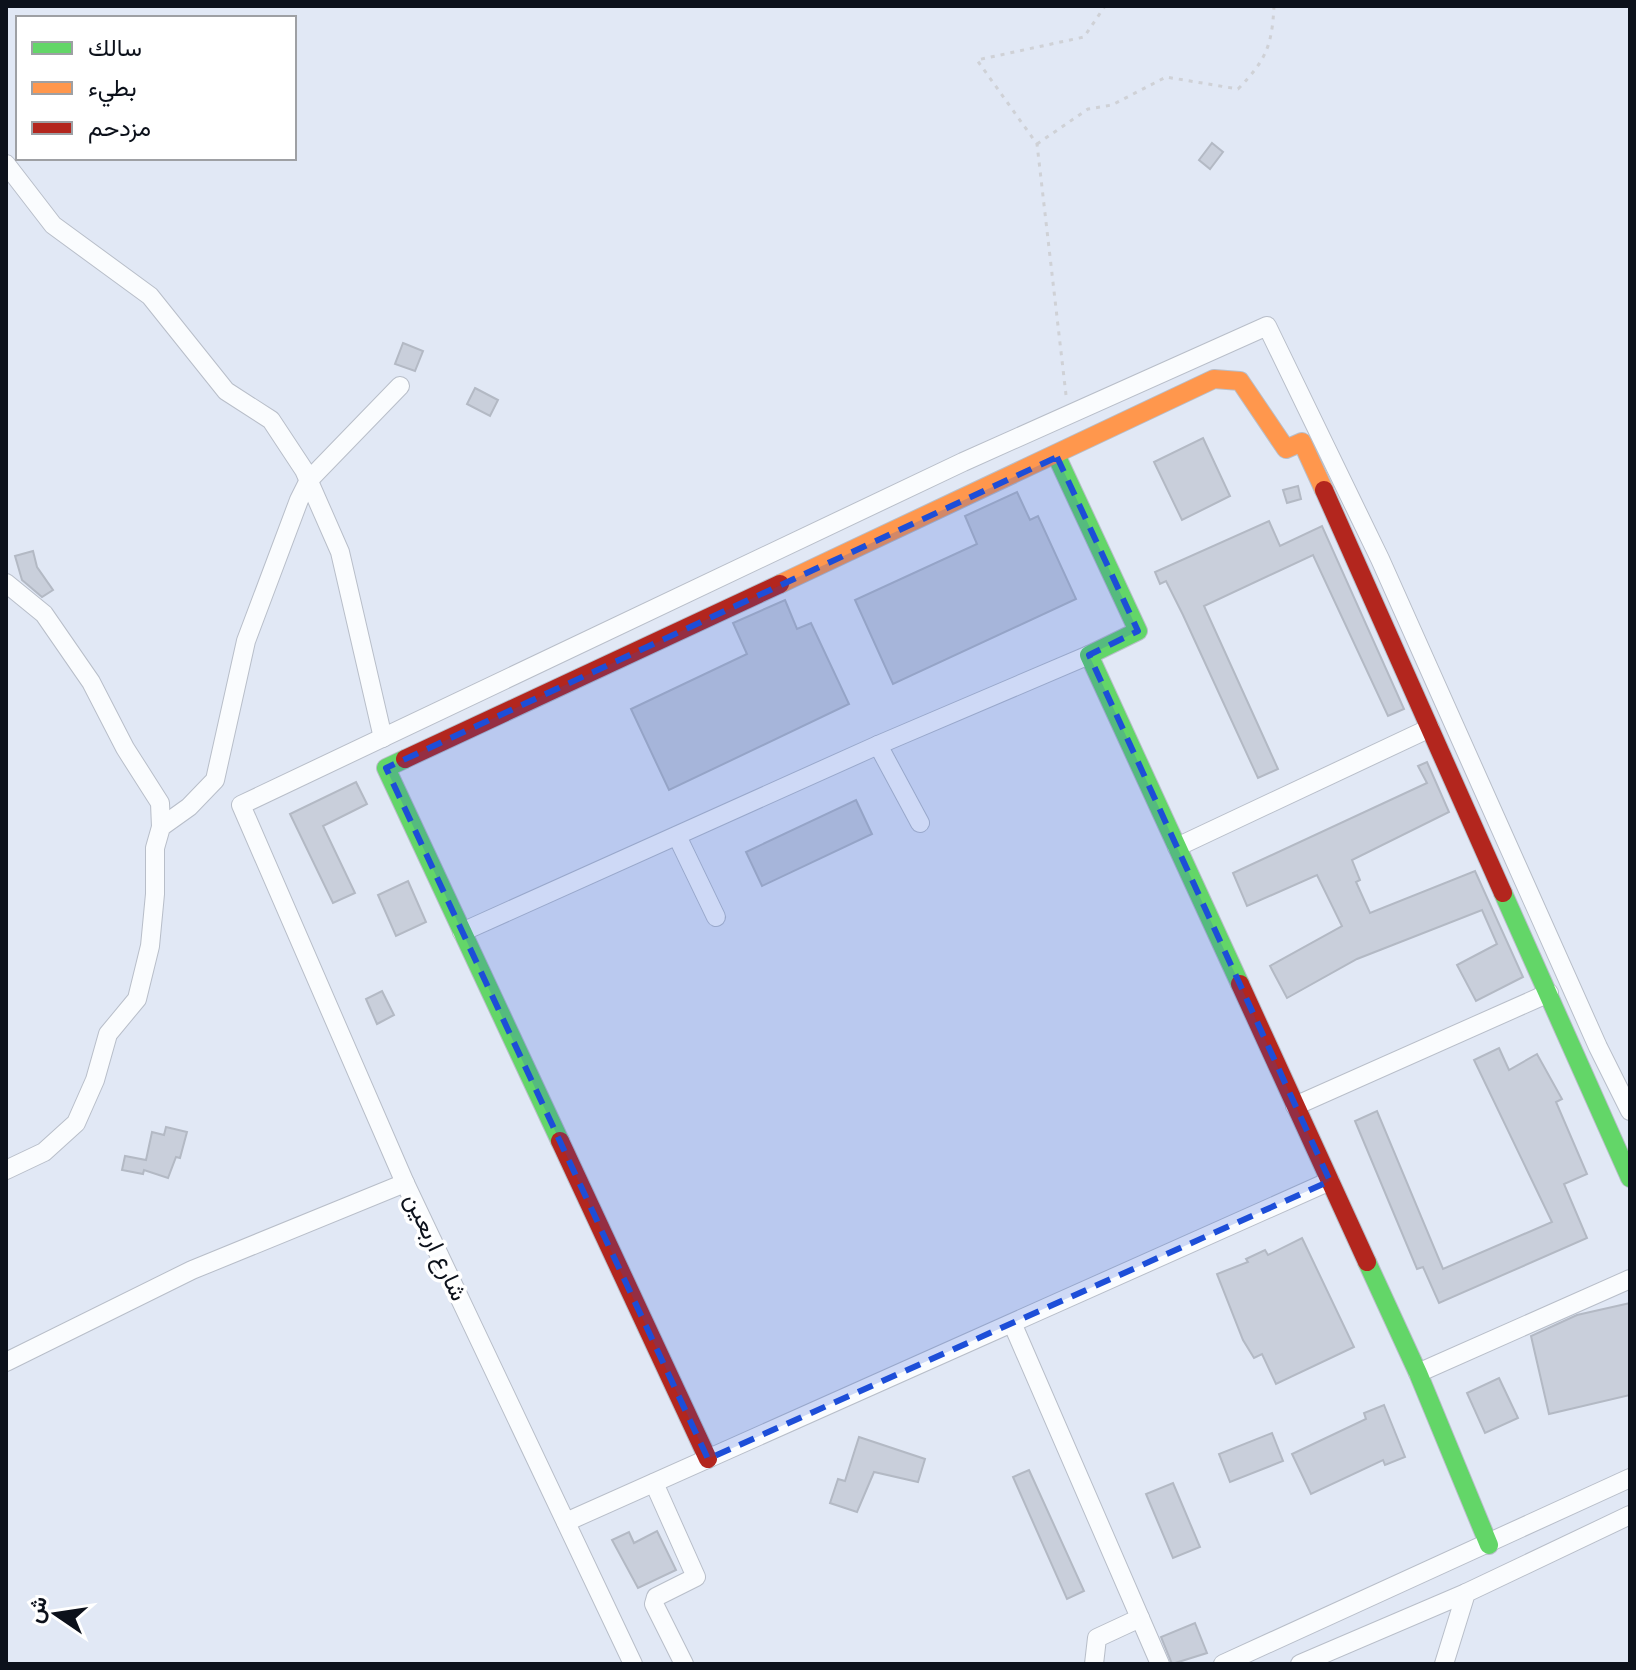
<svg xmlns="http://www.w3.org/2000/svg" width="1636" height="1670" font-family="Montserrat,Vazirmatn,sans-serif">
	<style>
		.building { fill: #c9cfdb; stroke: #b3b9c4; stroke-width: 2 }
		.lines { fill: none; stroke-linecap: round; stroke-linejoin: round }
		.street-casing { stroke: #b8bec9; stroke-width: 20 }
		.fast-casing { stroke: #b8bec9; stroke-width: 20 }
		.slow-casing { stroke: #b8bec9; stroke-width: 20 }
		.jam-casing { stroke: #b8bec9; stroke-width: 20 }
		.path { stroke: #cfd1d6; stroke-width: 3; stroke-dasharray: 4 6; stroke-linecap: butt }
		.street { stroke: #fafcfe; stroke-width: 18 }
		.fast { stroke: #63d668; stroke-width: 18 }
		.slow { stroke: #ff974d; stroke-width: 18 }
		.jam { stroke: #b3261e; stroke-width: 18 }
		.marked { fill: #1d4ed8; fill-opacity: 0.2; stroke: #1d4ed8; stroke-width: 6; stroke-dasharray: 16 10; stroke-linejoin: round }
		.labels { text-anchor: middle; stroke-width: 7; stroke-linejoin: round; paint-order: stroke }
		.street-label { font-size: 24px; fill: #0c111b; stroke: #fff }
	</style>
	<rect width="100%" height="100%" fill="#e1e8f5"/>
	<g class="building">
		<path d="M1212,143L1223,152L1210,169L1199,160Z"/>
		<path d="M403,343L423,351L415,371L395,364Z"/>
		<path d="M475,388L498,400L490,416L467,404Z"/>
		<path d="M1203,438L1230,496L1182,520L1154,462Z"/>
		<path d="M1298,486L1301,499L1287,503L1283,490Z"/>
		<path d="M1017,492L1030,520L1038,516L1076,599L893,684L855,600L977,544L965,516Z"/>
		<path d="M1269,521L1280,546L1322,526L1404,709L1388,716L1313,555L1204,606L1278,769L1258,778L1183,615L1166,581L1160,584L1155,572Z"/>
		<path d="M33,551L37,567L53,590L42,597L22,580L15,556Z"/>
		<path d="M785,600L797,629L811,623L849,704L669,790L631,709L747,654L733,623Z"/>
		<path d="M1427,762L1449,812L1352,860L1360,880L1356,882L1370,913L1475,871L1523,977L1476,1001L1457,965L1497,944L1482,910L1357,959L1287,998L1270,966L1342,926L1317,875L1247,906L1233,873L1427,783L1418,766Z"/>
		<path d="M356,782L367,804L323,826L355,893L333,903L290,814Z"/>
		<path d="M856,800L872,834L762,886L746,852Z"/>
		<path d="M408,881L426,922L396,936L378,895Z"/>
		<path d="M382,991L394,1015L377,1024L366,999Z"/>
		<path d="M1499,1048L1509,1070L1537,1054L1562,1099L1556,1102L1587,1174L1564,1184L1587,1238L1439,1303L1423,1267L1417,1269L1355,1121L1377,1111L1443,1269L1552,1222L1474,1060Z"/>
		<path d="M166,1127L187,1132L180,1158L176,1157L168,1178L144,1170L143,1174L122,1170L125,1156L146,1160L152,1132L164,1135Z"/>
		<path d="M1302,1238L1354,1347L1276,1384L1262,1354L1254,1358L1243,1340L1217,1274L1248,1262L1246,1259L1265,1250L1268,1255Z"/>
		<path d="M1630,1303V1395L1549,1414L1531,1336L1577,1315Z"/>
		<path d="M1499,1378L1518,1418L1485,1433L1467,1393Z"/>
		<path d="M1384,1405L1405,1457L1385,1465L1383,1460L1311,1494L1292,1454L1366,1419L1364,1413Z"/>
		<path d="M1272,1433L1283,1461L1230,1482L1219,1454Z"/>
		<path d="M859,1437L925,1459L918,1482L874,1472L857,1512L830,1503L838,1479L845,1481Z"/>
		<path d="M1029,1470L1084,1591L1067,1599L1013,1477Z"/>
		<path d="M1173,1483L1200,1547L1173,1558L1146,1494Z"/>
		<path d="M657,1531L676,1570L638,1588L612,1540L629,1532L634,1543Z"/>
		<path d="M1195,1623L1207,1653L1172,1664L1161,1637Z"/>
	</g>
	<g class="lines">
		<defs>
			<g id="street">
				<path d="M6,164L53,225L150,296L226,391L271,420L304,470L340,552L383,738"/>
				<path d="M6,583L44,614L91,682L125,748L160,803L161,827"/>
				<path d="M878,745L920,823"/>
				<path d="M677,836L716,917"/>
				<path d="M1177,847L1430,728"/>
				<path d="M462,932L878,745L1089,655"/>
				<path d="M1295,1106L1549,993"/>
				<path d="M6,1170L44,1152L76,1123L95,1080L108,1034L137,999L150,946L155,894V848L161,827L189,807L215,780L246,641L299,500L309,480L400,386"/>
				<path d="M405,1183L241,805L963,462L1267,326L1380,559L1598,1047L1630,1111"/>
				<path d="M1013,1325L1160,1664"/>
				<path d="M6,1362L192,1270L405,1183L633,1664"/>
				<path d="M1418,1373L1630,1279"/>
				<path d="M654,1483L696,1577L656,1597L654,1604L684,1664"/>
				<path d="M566,1522L1330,1181"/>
				<path d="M1094,1664L1097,1638L1140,1618"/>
				<path d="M1223,1664L1630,1478"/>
				<path d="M1300,1664L1466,1593"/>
				<path d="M1444,1664L1466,1593L1630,1515"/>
			</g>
			<g id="fast">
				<path d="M1057,457L1138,631L1089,655L1240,984"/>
				<path d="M405,759L386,768L560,1141"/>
				<path d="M1503,893L1630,1178"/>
				<path d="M1367,1262L1418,1373L1489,1545"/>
			</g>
			<path id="slow" d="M780,584L1214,379L1240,381L1286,449L1302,442L1324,490"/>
			<g id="jam">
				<path d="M1324,490L1503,893"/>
				<path d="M405,759L780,584"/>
				<path d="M1240,984L1367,1262"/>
				<path d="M560,1141L708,1459"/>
			</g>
		</defs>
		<use href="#street" class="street-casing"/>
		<use href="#fast" class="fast-casing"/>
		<use href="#slow" class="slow-casing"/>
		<use href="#jam" class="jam-casing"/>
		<g class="path">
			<path d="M1037,144L1088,109L1112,105L1166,77L1238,89C1266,60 1272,46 1274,6"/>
			<path d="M1066,395L1037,144L977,60L1084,37L1105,6"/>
		</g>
		<use href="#street" class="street"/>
		<use href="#fast" class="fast"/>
		<use href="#slow" class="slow"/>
		<use href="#jam" class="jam"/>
	</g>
	<path class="marked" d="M1057,457L1138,631L1089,655L1330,1181L708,1459L386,768Z"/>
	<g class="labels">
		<g class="street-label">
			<text transform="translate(436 1247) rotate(65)" y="8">شارع اربعين</text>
		</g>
	</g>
	<rect width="1636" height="1670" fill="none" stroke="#0c111b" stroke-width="16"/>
	<rect x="16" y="16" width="280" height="144" fill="#ffffff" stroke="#9ea0a4" stroke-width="2"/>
	<rect x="32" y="42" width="40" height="12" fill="#63d668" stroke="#9ea0a4" stroke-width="2"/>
	<text x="88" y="56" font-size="24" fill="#0c111b">سالك</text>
	<rect x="32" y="82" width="40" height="12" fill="#ff974d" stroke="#9ea0a4" stroke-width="2"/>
	<text x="88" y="96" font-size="24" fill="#0c111b">بطيء</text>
	<rect x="32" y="122" width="40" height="12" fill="#b3261e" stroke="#9ea0a4" stroke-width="2"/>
	<text x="88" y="136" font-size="24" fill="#0c111b">مزدحم</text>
	<g transform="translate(56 1614) rotate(283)" stroke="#ffffff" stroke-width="6" paint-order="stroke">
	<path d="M0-6L14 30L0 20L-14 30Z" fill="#0c111b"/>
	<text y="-12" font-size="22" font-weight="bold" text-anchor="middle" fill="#0c111b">ش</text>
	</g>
</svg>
